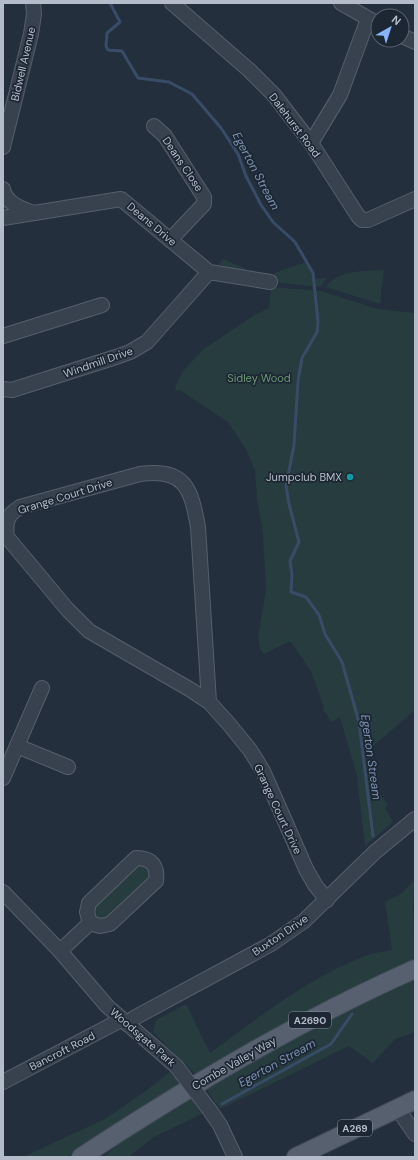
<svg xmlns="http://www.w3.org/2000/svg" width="418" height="1160" font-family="'DM Sans',sans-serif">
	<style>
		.green { fill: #263c3f }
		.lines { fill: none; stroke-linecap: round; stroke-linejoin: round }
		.stream { stroke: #394c67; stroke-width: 3 }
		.minor-casing { stroke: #565f6c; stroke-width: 16 }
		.major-casing { stroke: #414a57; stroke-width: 20 }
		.minor { stroke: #38414e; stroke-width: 14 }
		.major { stroke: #56606e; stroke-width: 18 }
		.minor-bridge-casing { stroke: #565f6c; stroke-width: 16; stroke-linecap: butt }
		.minor-bridge { stroke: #38414e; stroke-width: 14 }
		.culture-dot { fill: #0f9aa8; stroke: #1d2633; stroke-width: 1.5 }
		.labels { text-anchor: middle; stroke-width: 3.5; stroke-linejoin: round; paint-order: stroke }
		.shield { fill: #1d2633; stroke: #878f9c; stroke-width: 1 }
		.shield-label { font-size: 10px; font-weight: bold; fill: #b4bcc9 }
		.street-label { font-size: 11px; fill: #b4bcc9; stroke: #1d2633 }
		.park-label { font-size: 11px; fill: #6b9a76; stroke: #1d2633 }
		.poi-label { font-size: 11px; fill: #b4bcc9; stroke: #1d2633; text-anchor: end }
		.water-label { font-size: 12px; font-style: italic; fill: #7c92b1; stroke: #1d2633 }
	</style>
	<rect width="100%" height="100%" fill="#242f3e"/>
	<g class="green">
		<path d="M223,259L246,269L244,272L218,266Z"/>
		<path d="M306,262L312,274L313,279L327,278L320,287L272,282L274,273Z"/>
		<path d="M384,270L380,304L326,287C337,270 366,271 384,270Z"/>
		<path d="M271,287L321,291L378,309L415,313V710L365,753L372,784L388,805L385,808L393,822L365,846L357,776L340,717L332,722L323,710L324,708L311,671L290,641L264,654L260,649L258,636L266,591L263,534L257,498L255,471L247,451L228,422L180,390L175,391L177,383L183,371L204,349L253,316L269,308Z"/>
		<path d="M141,862L154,875L107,922L94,919L92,905Z"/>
		<path d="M415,879L413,906L415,962L197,1076L153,1032L156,1020L186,1004L210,1053C260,1017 311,975 371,954C377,952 385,952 392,950L385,902L401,894Z"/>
		<path d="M415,977V1032L395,1039L373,1063L349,1046L220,1109L205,1087L310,1027Z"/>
		<path d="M170,1072L182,1086L67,1157H23L107,1118L147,1090Z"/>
		<path d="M189,1095L202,1114L154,1137L128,1157H103L124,1140Z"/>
	</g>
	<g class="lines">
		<g class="stream">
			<path d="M110,3L120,22L107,33L106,46L108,50L122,51L138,78L169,82L192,94L221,128L238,154L246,176L261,205L273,222L295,242L313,273L318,322L317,332L302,358L298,381L294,445L286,486L289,504L299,542L290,561L292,575L291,592L306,597L319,615L325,634L342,662L359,722L373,836"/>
			<path d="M222,1104L331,1044L352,1014"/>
		</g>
		<defs>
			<g id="minor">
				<path d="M172,3L249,70L274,95L311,143L358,216L362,220H368L415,199"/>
				<path d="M341,3L378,24"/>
				<path d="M402,36L415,42"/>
				<path d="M154,126L165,136L204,197V204L170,240"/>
				<path d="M311,143L340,95L368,19"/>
				<path d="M3,147L31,34L34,14L33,3"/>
				<path d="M3,189C5,203 22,209 34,213"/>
				<path d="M3,218L121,199L209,272L270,282"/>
				<path d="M3,336L102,305"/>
				<path d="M3,389L12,390L116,357L130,352L147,342L209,272"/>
				<path d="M209,702L198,527C191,488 185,468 140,474L20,507C7,515 5,522 7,537L67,609L89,631L191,690L209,702L228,723L250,750L263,771L306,869L315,885L327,900"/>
				<path d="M17,746L68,767"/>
				<path d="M3,778L42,688"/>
				<path d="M3,892L60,951L107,1006L176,1066"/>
				<path d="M60,951L90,923L87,912L89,903L136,858C152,858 158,866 156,881L110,924L100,926L90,923"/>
				<path d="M127,1024L134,1018L271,944L304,921L375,852L415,819"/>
				<path d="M3,1082L121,1020"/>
				<path d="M397,1108L415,1134"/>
				<path d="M209,1109L220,1125L235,1157"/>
			</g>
			<g id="major">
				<path d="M81,1157C188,1087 298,1021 415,969"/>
				<path d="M296,1157L415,1100"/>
			</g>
		</defs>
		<use href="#minor" class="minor-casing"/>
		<use href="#major" class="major-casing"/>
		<use href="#minor" class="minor"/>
		<use href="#major" class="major"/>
		<defs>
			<path id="minor-bridge" d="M176,1066L209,1109"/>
		</defs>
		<use href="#minor-bridge" class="minor-bridge-casing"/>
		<use href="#minor-bridge" class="minor-bridge"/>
	</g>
	<circle class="culture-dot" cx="350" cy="477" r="4"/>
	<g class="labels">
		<g class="shield">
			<rect x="289" y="1012" width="42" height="16" rx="3"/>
			<rect x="338" y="1120" width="34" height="16" rx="3"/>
		</g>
		<g class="shield-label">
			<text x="310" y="1024">A2690</text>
			<text x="355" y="1132">A269</text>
		</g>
		<g class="street-label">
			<text transform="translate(23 64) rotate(-77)" y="4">Bidwell Avenue</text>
			<text transform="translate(295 125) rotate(53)" y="4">Dalehurst Road</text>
			<text transform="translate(183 164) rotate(56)" y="4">Deans Close</text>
			<text transform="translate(152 224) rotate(40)" y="4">Deans Drive</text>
			<text transform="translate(98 362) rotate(-19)" y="4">Windmill Drive</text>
			<text transform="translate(65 496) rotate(-17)" y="4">Grange Court Drive</text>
			<text transform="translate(278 809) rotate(65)" y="4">Grange Court Drive</text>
			<text transform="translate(280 935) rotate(-34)" y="4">Buxton Drive</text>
			<text transform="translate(143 1037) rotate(41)" y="4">Woodsgate Park</text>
			<text transform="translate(62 1051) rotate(-27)" y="4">Bancroft Road</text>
			<text transform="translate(234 1063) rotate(-30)" y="4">Combe Valley Way</text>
		</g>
		<g class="park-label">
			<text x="259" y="382">Sidley Wood</text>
		</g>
		<g class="poi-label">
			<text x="342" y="481">Jumpclub BMX</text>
		</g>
		<g class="water-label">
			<text transform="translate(256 171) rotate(62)" y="4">Egerton Stream</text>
			<text transform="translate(371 757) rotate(82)" y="4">Egerton Stream</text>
			<text transform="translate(277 1063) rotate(-29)" y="4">Egerton Stream</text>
		</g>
	</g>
	<rect width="418" height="1160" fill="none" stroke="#b4bcc9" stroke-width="8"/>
	<g transform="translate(390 28) rotate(39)"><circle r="19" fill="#1d2633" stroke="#59626f"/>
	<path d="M0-3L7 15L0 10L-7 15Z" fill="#8ab4f8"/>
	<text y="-6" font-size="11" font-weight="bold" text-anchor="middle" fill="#b4bcc9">N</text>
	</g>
</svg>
